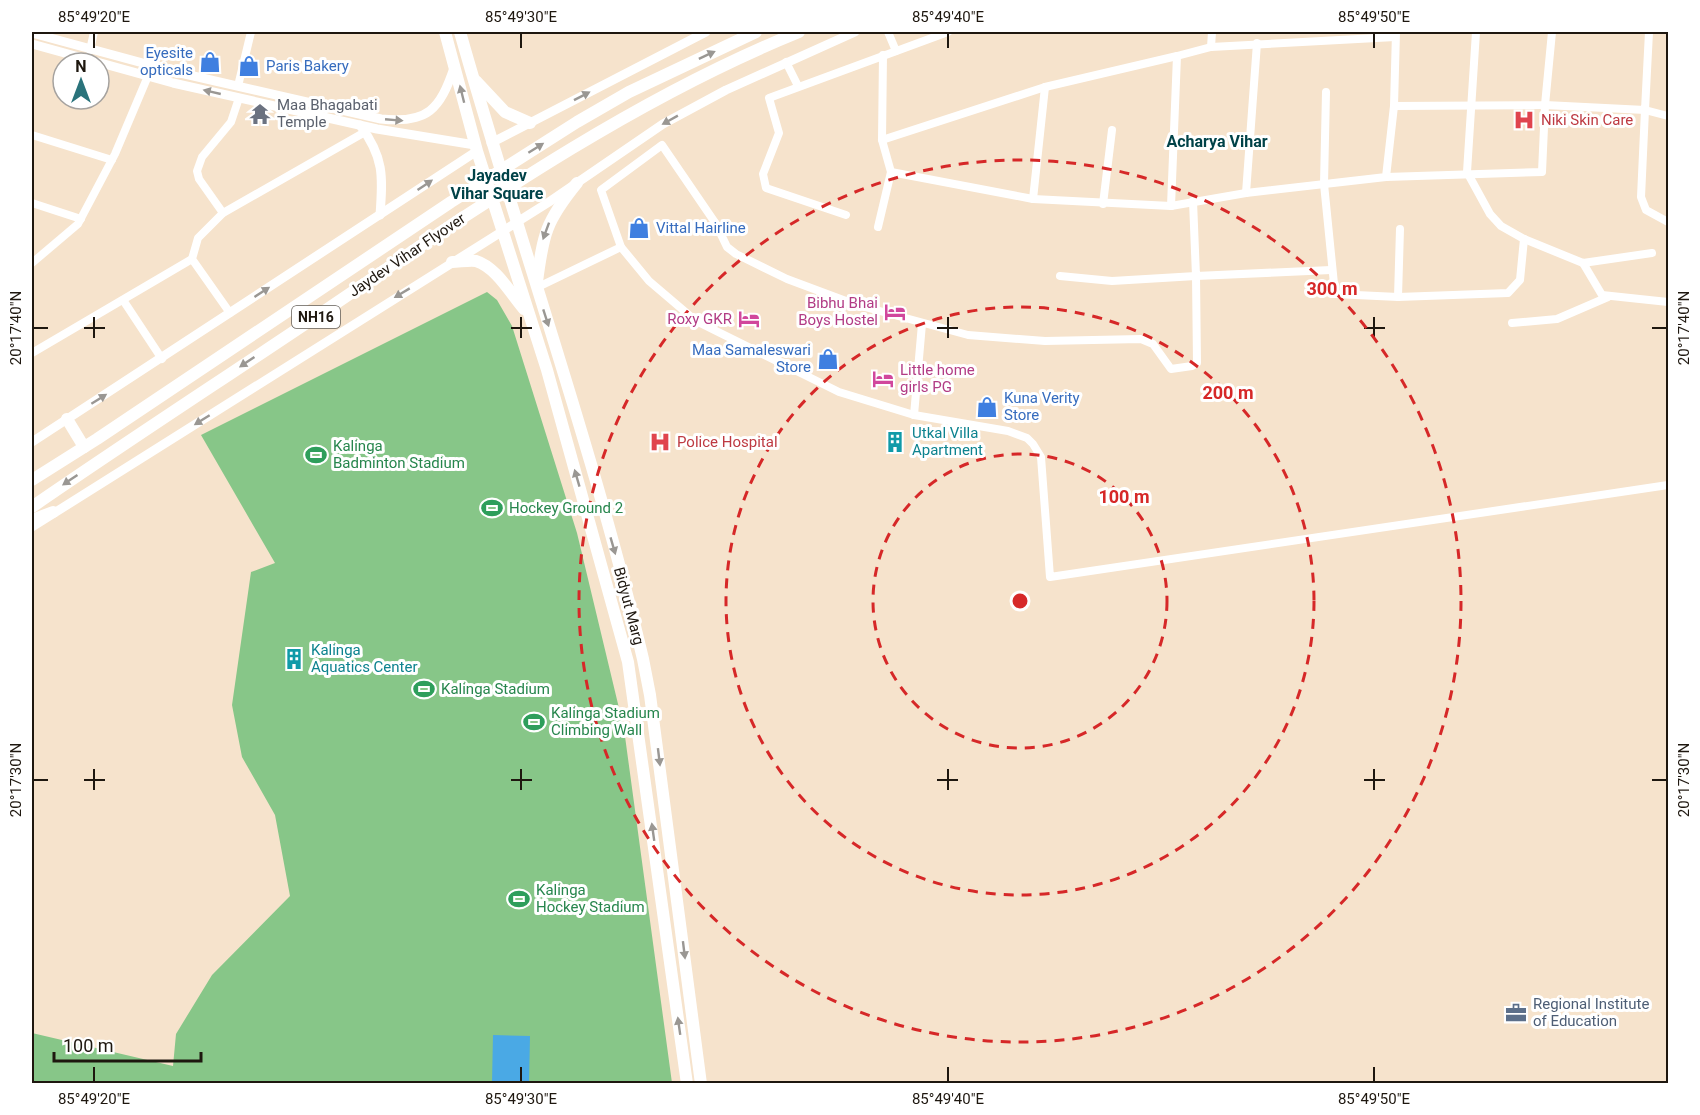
<svg xmlns="http://www.w3.org/2000/svg" width="1700" height="1115" font-family="Roboto,sans-serif">
	<style>
		.green { fill: #87c688 }
		.water { fill: #4aa9e5 }
		.lines { fill: none; stroke-linecap: round; stroke-linejoin: round }
		.minor { stroke: #fff; stroke-width: 8 }
		.tertiary { stroke: #fff; stroke-width: 9 }
		.primary { stroke: #fff; stroke-width: 12 }
		.trunk { stroke: #fff; stroke-width: 12 }
		.oneway { fill: #9a9793 }
		.ticks { fill: none; stroke: #1e170f; stroke-width: 2 }
		.ring { fill: none; stroke: #d62828; stroke-width: 3; stroke-dasharray: 10 8 }
		.labels { text-anchor: middle; stroke-width: 6; stroke-linejoin: round; paint-order: stroke }
		.shield { fill: #fff; stroke: #625d57; stroke-width: 1.5 }
		.shield-label { font-size: 14px; font-weight: bold; fill: #1e170f }
		.shop-label { font-size: 15px; fill: #366cbe; stroke: #fff; text-anchor: start }
		.worship-label { font-size: 15px; fill: #5b616d; stroke: #fff; text-anchor: start }
		.health-label { font-size: 15px; fill: #be3a42; stroke: #fff; text-anchor: start }
		.street-label { font-size: 15px; fill: #1e170f; stroke: #fff }
		.hotel-label { font-size: 15px; fill: #b23c85; stroke: #fff; text-anchor: end }
		.culture-label { font-size: 15px; fill: #0d838f; stroke: #fff; text-anchor: start }
		.leisure-label { font-size: 15px; fill: #27864d; stroke: #fff; text-anchor: start }
		.service-label { font-size: 15px; fill: #4e5e75; stroke: #fff; text-anchor: start }
		.neighbourhood-label { font-size: 16px; font-weight: bold; fill: #004248; stroke: #fff }
		.centre { fill: #d62828; stroke: #fff; stroke-width: 3 }
		.ring-label { font-size: 18px; text-anchor: middle; font-weight: bold; fill: #d62828; stroke: #fff; stroke-width: 6; stroke-linejoin: round; paint-order: stroke }
		.neatline { fill: none; stroke: #1e170f; stroke-width: 2 }
		.ticks-label { font-size: 15px; text-anchor: middle; fill: #1e170f }
	</style>
	<rect width="100%" height="100%" fill="#f6e3cc"/>
	<path class="green" d="M487,292L497,300L512,326L577,533L624,729L672,1083L32,1084V1033L173,1066L176,1034L212,975L290,896L275,815L242,757L232,705L251,572L275,563L201,435Z"/>
	<path class="water" d="M493,1035L530,1036L529,1083H492Z"/>
	<g class="lines">
		<g class="minor">
			<path d="M888,32L896,51"/>
			<path d="M1396,32L1394,106L1545,105L1552,32"/>
			<path d="M1476,32L1467,172L1490,214L1501,226L1524,239L1583,263L1652,253"/>
			<path d="M1211,47L1395,37"/>
			<path d="M90,50L94,32"/>
			<path d="M786,62L798,86"/>
			<path d="M238,86L251,32"/>
			<path d="M1326,92L1324,184L1335,294L1398,297L1508,293L1520,280L1524,239"/>
			<path d="M1668,116L1645,110L1641,197L1646,210L1668,222"/>
			<path d="M32,135L112,160"/>
			<path d="M882,140L1045,87L1177,56"/>
			<path d="M891,172L1033,199L1171,206L1246,193L1386,177L1394,106"/>
			<path d="M1386,177L1542,172L1545,105L1645,110L1649,32"/>
			<path d="M1246,193L1257,43"/>
			<path d="M1033,199L1045,87"/>
			<path d="M1193,201L1196,276L1331,270"/>
			<path d="M32,203L81,219"/>
			<path d="M1103,204L1112,130"/>
			<path d="M1171,206L1177,56L1211,47L1212,32"/>
			<path d="M223,213L199,179L197,171L202,157L231,122L239,98"/>
			<path d="M846,215L766,188L763,174L779,133L769,98L948,32"/>
			<path d="M878,227L891,172L882,140L883,55"/>
			<path d="M32,263L78,224L115,154L148,76"/>
			<path d="M1583,263L1602,295L1668,302"/>
			<path d="M1060,276L1112,281L1196,276L1197,363L1192,366L1171,369L1153,344L1141,339L1045,341L968,335L854,304L787,279L736,254L727,247L716,224L662,145L601,190L621,247L649,281L696,321L839,392L914,415L1008,431L1027,438L1033,444L1041,457L1050,577L1668,485"/>
			<path d="M536,288L621,247"/>
			<path d="M1398,297L1400,229"/>
			<path d="M123,300L162,359"/>
			<path d="M230,313L192,259L198,238L223,213L365,132"/>
			<path d="M1512,323L1557,319L1608,297"/>
			<path d="M32,353L192,259"/>
			<path d="M914,415L922,324"/>
		</g>
		<g class="tertiary">
			<path d="M32,33L176,72L381,119C428,124 440,109 454,68"/>
			<path d="M32,44L173,83L377,129L475,145"/>
			<path d="M360,125C384,157 383,176 380,215"/>
			<path d="M491,143L706,32"/>
			<path d="M32,442L477,151"/>
			<path d="M32,527L549,202L663,124L726,90L855,32"/>
		</g>
		<g class="primary">
			<path d="M445,32L477,151L547,370L628,662L687,1084"/>
			<path d="M460,32C519,241 593,447 643,659L650,695L701,1084"/>
			<path d="M476,81L505,112L530,123"/>
			<path d="M452,262C459,262 469,260 476,261C496,267 511,294 524,309"/>
			<path d="M537,282C543,234 546,221 577,183"/>
		</g>
		<g class="trunk">
			<path d="M67,419L84,447"/>
			<path d="M32,480L97,439L451,202L577,122L629,92L756,32"/>
			<path d="M32,507C129,440 228,376 326,310C478,207 629,101 799,32"/>
			<path d="M32,520L53,512"/>
		</g>
	</g>
	<defs><path id="oneway-solid" d="M-6-.8H1V-3.2L6.5 0L1 3.2V.8H-6Z" transform="scale(1.5)"/></defs>
	<g class="oneway">
		<use href="#oneway-solid" transform="translate(707 55) rotate(-25)"/>
		<use href="#oneway-solid" transform="translate(212 92) rotate(-167)"/>
		<use href="#oneway-solid" transform="translate(462 94) rotate(-104)"/>
		<use href="#oneway-solid" transform="translate(582 96) rotate(-27)"/>
		<use href="#oneway-solid" transform="translate(394 120) rotate(5)"/>
		<use href="#oneway-solid" transform="translate(670 120) rotate(151)"/>
		<use href="#oneway-solid" transform="translate(536 148) rotate(-32)"/>
		<use href="#oneway-solid" transform="translate(425 185) rotate(-34)"/>
		<use href="#oneway-solid" transform="translate(546 231) rotate(110)"/>
		<use href="#oneway-solid" transform="translate(262 292) rotate(-33)"/>
		<use href="#oneway-solid" transform="translate(402 293) rotate(149)"/>
		<use href="#oneway-solid" transform="translate(546 318) rotate(72)"/>
		<use href="#oneway-solid" transform="translate(247 362) rotate(146)"/>
		<use href="#oneway-solid" transform="translate(99 399) rotate(-32)"/>
		<use href="#oneway-solid" transform="translate(202 420) rotate(148)"/>
		<use href="#oneway-solid" transform="translate(577 478) rotate(-106)"/>
		<use href="#oneway-solid" transform="translate(70 480) rotate(146)"/>
		<use href="#oneway-solid" transform="translate(613 546) rotate(74)"/>
		<use href="#oneway-solid" transform="translate(659 757) rotate(83)"/>
		<use href="#oneway-solid" transform="translate(653 832) rotate(-98)"/>
		<use href="#oneway-solid" transform="translate(684 950) rotate(83)"/>
		<use href="#oneway-solid" transform="translate(679 1026) rotate(-98)"/>
	</g>
	<path class="ticks" d="M94,33V48M521,33V48M948,33V48M1374,33V48M94,317V338M521,317V338M948,317V338M1374,317V338M33,328H48M84,328H105M511,328H532M937,328H958M1364,328H1385M1652,328H1667M94,769V790M521,769V790M948,769V790M1374,769V790M33,780H48M84,780H105M511,780H532M937,780H958M1364,780H1385M1652,780H1667M94,1067V1082M521,1067V1082M948,1067V1082M1374,1067V1082"/>
	<g class="ring">
		<circle cx="1020" cy="601" r="147"/>
		<circle cx="1020" cy="601" r="294"/>
		<circle cx="1020" cy="601" r="441"/>
	</g>
	<defs>
		<symbol id="shop-bare" viewBox="-9 -9 18 18"><path d="M-5-2.5h2.3a2.7 3.5 0 0 1 5.4 0H5L5.5 6h-11ZM-1.5-2.5h3a1.5 2.3 0 0 0-3 0Z" fill="#3f7fe0" stroke="#fff" stroke-width="2.5" paint-order="stroke"/></symbol>
		<symbol id="temple-bare" viewBox="-9 -9 18 18"><path d="M0-6L5-2H3V0L6.5 2.5H4V6H1.5V3h-3V6H-4V2.5H-6.5L-3 0V-2H-5Z" fill="#6b7280" stroke="#fff" stroke-width="2.5" paint-order="stroke"/></symbol>
		<symbol id="hospital-bare" viewBox="-9 -9 18 18"><path d="M-5-5h3v3.5h4V-5h3V5h-3V1.5h-4V5h-3Z" fill="#e0444e" stroke="#fff" stroke-width="2.5" paint-order="stroke"/></symbol>
		<symbol id="hotel-bare" viewBox="-9 -9 18 18"><path d="M-6-4.5h1.5V1H6V5H4.5V3h-9V5H-6ZM-4 0a1.8 1.8 0 1 1 3.6 0ZM.5 0V-2.5h3Q6-2.5 6 0Z" fill="#d1479c" stroke="#fff" stroke-width="2.5" paint-order="stroke"/></symbol>
		<symbol id="building-bare" viewBox="-9 -9 18 18"><path d="M-4-6H4V6H1V3H-1V6H-4ZM-2.5-4.3h1.7v1.8h-1.7ZM.8-4.3h1.7v1.8H.8ZM-2.5-1h1.7V.8h-1.7ZM.8-1h1.7V.8H.8Z" fill="#0f9aa8" stroke="#fff" stroke-width="2.5" paint-order="stroke"/></symbol>
		<symbol id="stadium-bare" viewBox="-9 -9 18 18"><path d="M0-5a6.5 5 0 1 0 0 10a6.5 5 0 1 0 0-10ZM-3.5-1.8h7v3.6h-7Z" fill="#2e9e5b" stroke="#fff" stroke-width="2.5" paint-order="stroke"/></symbol>
		<symbol id="office-bare" viewBox="-9 -9 18 18"><path d="M-6-3h4V-5.5h4V-3h4V5H-6ZM-1-4.5V-3h2v-1.5ZM-6 0V1H6V0Z" fill="#5c6f8a" stroke="#fff" stroke-width="2.5" paint-order="stroke"/></symbol>
	</defs>
	<g fill-rule="evenodd">
		<use href="#shop-bare" x="195" y="47" width="30" height="30"/>
		<use href="#shop-bare" x="234" y="51" width="30" height="30"/>
		<use href="#temple-bare" x="245" y="99" width="30" height="30"/>
		<use href="#hospital-bare" x="1509" y="105" width="30" height="30"/>
		<use href="#shop-bare" x="624" y="213" width="30" height="30"/>
		<use href="#hotel-bare" x="880" y="297" width="30" height="30"/>
		<use href="#hotel-bare" x="734" y="304" width="30" height="30"/>
		<use href="#shop-bare" x="813" y="344" width="30" height="30"/>
		<use href="#hotel-bare" x="868" y="364" width="30" height="30"/>
		<use href="#shop-bare" x="972" y="392" width="30" height="30"/>
		<use href="#hospital-bare" x="645" y="427" width="30" height="30"/>
		<use href="#building-bare" x="880" y="427" width="30" height="30"/>
		<use href="#stadium-bare" x="301" y="440" width="30" height="30"/>
		<use href="#stadium-bare" x="477" y="493" width="30" height="30"/>
		<use href="#building-bare" x="279" y="644" width="30" height="30"/>
		<use href="#stadium-bare" x="409" y="674" width="30" height="30"/>
		<use href="#stadium-bare" x="519" y="707" width="30" height="30"/>
		<use href="#stadium-bare" x="504" y="884" width="30" height="30"/>
		<use href="#office-bare" x="1501" y="998" width="30" height="30"/>
	</g>
	<g class="labels">
		<rect class="shield" x="292" y="306" width="48" height="22" rx="4.5"/>
		<g class="shield-label">
			<text x="316" y="322">NH16</text>
		</g>
		<g class="shop-label">
			<text x="193" y="58" text-anchor="end">Eyesite<tspan x="193" dy="17">opticals</tspan></text>
			<text x="266" y="71">Paris Bakery</text>
			<text x="656" y="233">Vittal Hairline</text>
			<text x="811" y="355" text-anchor="end">Maa Samaleswari<tspan x="811" dy="17">Store</tspan></text>
			<text x="1004" y="403">Kuna Verity<tspan x="1004" dy="17">Store</tspan></text>
		</g>
		<g class="worship-label">
			<text x="277" y="110">Maa Bhagabati<tspan x="277" dy="17">Temple</tspan></text>
		</g>
		<g class="health-label">
			<text x="1541" y="125">Niki Skin Care</text>
			<text x="677" y="447">Police Hospital</text>
		</g>
		<g class="street-label">
			<text transform="translate(407 255) rotate(-34)" y="5">Jaydev Vihar Flyover</text>
			<text transform="translate(629 606) rotate(75)" y="5">Bidyut Marg</text>
		</g>
		<g class="hotel-label">
			<text x="878" y="308">Bibhu Bhai<tspan x="878" dy="17">Boys Hostel</tspan></text>
			<text x="732" y="324">Roxy GKR</text>
			<text x="900" y="375" text-anchor="start">Little home<tspan x="900" dy="17">girls PG</tspan></text>
		</g>
		<g class="culture-label">
			<text x="912" y="438">Utkal Villa<tspan x="912" dy="17">Apartment</tspan></text>
			<text x="311" y="655">Kalinga<tspan x="311" dy="17">Aquatics Center</tspan></text>
		</g>
		<g class="leisure-label">
			<text x="333" y="451">Kalinga<tspan x="333" dy="17">Badminton Stadium</tspan></text>
			<text x="509" y="513">Hockey Ground 2</text>
			<text x="441" y="694">Kalinga Stadium</text>
			<text x="551" y="718">Kalinga Stadium<tspan x="551" dy="17">Climbing Wall</tspan></text>
			<text x="536" y="895">Kalinga<tspan x="536" dy="17">Hockey Stadium</tspan></text>
		</g>
		<g class="service-label">
			<text x="1533" y="1009">Regional Institute<tspan x="1533" dy="17">of Education</tspan></text>
		</g>
		<g class="neighbourhood-label">
			<text x="1217" y="147">Acharya Vihar</text>
			<text x="497" y="181">Jayadev<tspan x="497" dy="18">Vihar Square</tspan></text>
		</g>
	</g>
	<circle cx="1020" cy="601" r="9" class="centre"/>
	<g class="ring-label">
		<text x="1332" y="295">300 m</text>
		<text x="1228" y="399">200 m</text>
		<text x="1124" y="503">100 m</text>
	</g>
	<rect width="1700" height="1115" fill="none" stroke="#ffffff" stroke-width="66"/>
	<g transform="translate(81 81)"><circle r="28" fill="#ffffff" stroke="#a5a29f" stroke-width="1.5"/>
	<path d="M0-4.5L10 22L0 15L-10 22Z" fill="#2a737b"/>
	<text y="-9" font-size="16" font-weight="bold" text-anchor="middle" fill="#1e170f">N</text>
	</g>
	<path d="M54 1052v9h147v-9" fill="none" stroke="#1e170f" stroke-width="3"/>
	<text x="63" y="1052" font-size="18" fill="#1e170f" stroke="#ffffff" stroke-width="4.5" paint-order="stroke">100 m</text>
	<rect x="33" y="33" width="1634" height="1049" class="neatline"/>
	<g class="ticks-label">
		<text x="94" y="22">85°49'20"E</text>
		<text x="521" y="22">85°49'30"E</text>
		<text x="948" y="22">85°49'40"E</text>
		<text x="1374" y="22">85°49'50"E</text>
		<text transform="translate(16 328) rotate(-90)" y="5">20°17'40"N</text>
		<text transform="translate(1684 328) rotate(-90)" y="5">20°17'40"N</text>
		<text transform="translate(16 780) rotate(-90)" y="5">20°17'30"N</text>
		<text transform="translate(1684 780) rotate(-90)" y="5">20°17'30"N</text>
		<text x="94" y="1104">85°49'20"E</text>
		<text x="521" y="1104">85°49'30"E</text>
		<text x="948" y="1104">85°49'40"E</text>
		<text x="1374" y="1104">85°49'50"E</text>
	</g>
</svg>
